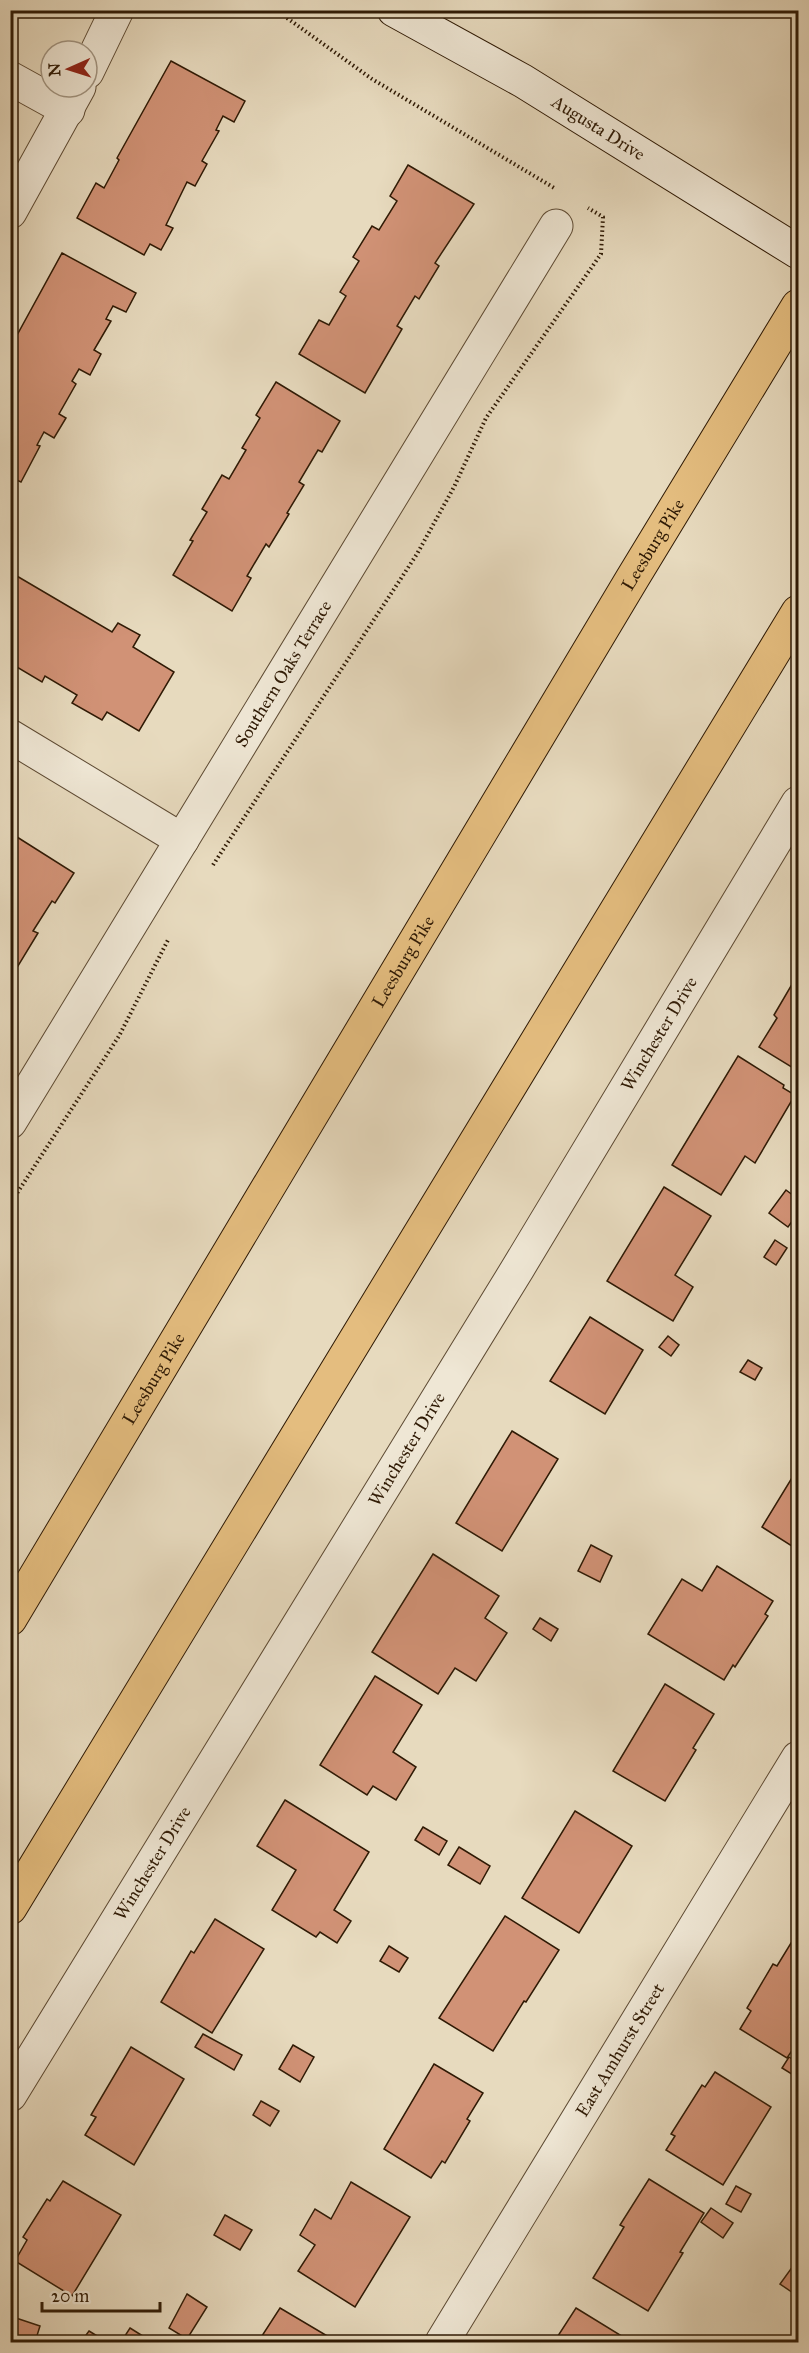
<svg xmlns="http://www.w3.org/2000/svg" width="809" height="2353" font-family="'IM FELL Great Primer',serif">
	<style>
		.building { fill: #d19276; stroke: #2f1a05; stroke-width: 1.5 }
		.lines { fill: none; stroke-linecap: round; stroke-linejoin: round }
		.street-casing { stroke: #5d4a33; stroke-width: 35 }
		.secondary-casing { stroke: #2f1a05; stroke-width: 35 }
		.highway-casing { stroke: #2f1a05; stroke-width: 35 }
		.path { stroke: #2f1a05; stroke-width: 4; stroke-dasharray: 1.5 3; stroke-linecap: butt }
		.street { stroke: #efe7d5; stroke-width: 33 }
		.secondary { stroke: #efe7d5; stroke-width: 33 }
		.highway { stroke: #e4bd7f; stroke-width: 33 }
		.labels { text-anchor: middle; stroke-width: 4.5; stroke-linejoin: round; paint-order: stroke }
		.street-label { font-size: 18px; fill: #2f1a05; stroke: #efe7d5 }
	</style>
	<rect width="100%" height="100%" fill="#e7dabe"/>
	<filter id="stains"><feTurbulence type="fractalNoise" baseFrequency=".00333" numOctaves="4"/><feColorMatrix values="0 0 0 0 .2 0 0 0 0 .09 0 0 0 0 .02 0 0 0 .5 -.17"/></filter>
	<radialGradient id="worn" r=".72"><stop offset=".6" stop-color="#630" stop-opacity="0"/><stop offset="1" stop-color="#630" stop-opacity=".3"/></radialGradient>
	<g class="building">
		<path d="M171,61L245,101L234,122L223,116L216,130L219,131L202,161L207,164L195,186L187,182L166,225L173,228L161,250L150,244L144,255L77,218L96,183L104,188L119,160L117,158Z"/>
		<path d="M408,165L474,204L435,263L439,266L419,299L415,296L397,326L402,329L365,393L299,354L319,320L329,325L346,296L340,292L359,261L353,257L372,226L379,230L397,201L390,196Z"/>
		<path d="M62,253L136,293L126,312L113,306L106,319L111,321L94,350L101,354L90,375L79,369L72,381L76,384L59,414L66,418L54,438L44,432L37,445L40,446L21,482L10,477V348Z"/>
		<path d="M276,382L340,421L322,452L318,450L299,482L304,485L287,513L289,514L269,547L266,544L247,576L251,578L232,611L173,575L193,541L190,540L207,512L202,509L222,475L229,479L246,450L242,448L260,418L256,415Z"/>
		<path d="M10,572L112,632L118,623L140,635L133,647L174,672L139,731L107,712L102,720L72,703L77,695L45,676L42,682L10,663L13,657L10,656Z"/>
		<path d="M17,837L74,873L55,903L52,901L33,931L38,933L18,966L14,963L10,968V847Z"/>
		<path d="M798,974V1071L759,1047L777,1018L774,1015Z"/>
		<path d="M738,1056L784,1085L783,1088L795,1095L755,1163L745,1156L721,1195L672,1165Z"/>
		<path d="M664,1187L711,1216L675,1275L693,1287L673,1321L607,1281Z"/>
		<path d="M786,1190L798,1199V1213L788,1227L769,1213Z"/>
		<path d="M775,1240L787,1248L776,1265L764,1257Z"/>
		<path d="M590,1317L643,1350L605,1414L550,1381Z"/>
		<path d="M668,1336L679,1345L671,1356L659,1347Z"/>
		<path d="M748,1360L762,1368L755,1380L740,1372Z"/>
		<path d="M512,1431L558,1459L502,1551L456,1523Z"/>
		<path d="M798,1468V1550L762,1527Z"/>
		<path d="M591,1545L612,1556L600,1582L578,1571Z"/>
		<path d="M433,1554L499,1596L485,1618L507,1633L476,1681L455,1668L438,1694L372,1652Z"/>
		<path d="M717,1566L773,1601L765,1614L768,1616L735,1667L733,1665L724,1680L648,1634L682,1579L702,1591Z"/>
		<path d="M540,1618L558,1629L551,1641L533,1629Z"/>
		<path d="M375,1676L422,1705L393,1752L416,1767L396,1800L373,1786L367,1795L320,1765Z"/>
		<path d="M665,1684L714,1714L693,1748L696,1750L665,1801L613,1771Z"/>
		<path d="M285,1800L369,1852L334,1910L351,1921L337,1943L320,1932L316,1937L272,1910L296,1870L257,1846Z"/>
		<path d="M575,1811L632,1846L579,1933L522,1898Z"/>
		<path d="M423,1827L447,1841L439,1855L415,1840Z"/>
		<path d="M459,1847L490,1866L480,1884L448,1865Z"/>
		<path d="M505,1916L559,1950L526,2002L524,2001L493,2051L439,2018Z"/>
		<path d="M215,1919L264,1949L212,2033L161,2002L191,1951L194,1953Z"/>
		<path d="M791,1943L798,1947V2056L791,2052L787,2058L740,2029L751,2011L747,2008L773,1964L777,1966Z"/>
		<path d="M389,1946L408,1958L399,1972L380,1961Z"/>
		<path d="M203,2034L242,2055L234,2070L195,2047Z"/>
		<path d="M293,2045L314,2057L300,2082L279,2069Z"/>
		<path d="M131,2047L184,2079L134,2165L85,2135L96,2117L91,2115Z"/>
		<path d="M789,2057L798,2063V2078L782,2068Z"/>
		<path d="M434,2064L483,2093L467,2119L470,2121L445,2163L442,2161L431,2178L384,2149Z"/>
		<path d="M715,2072L771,2107L723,2185L666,2150L675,2136L671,2134L702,2085L705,2087Z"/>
		<path d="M261,2101L279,2111L270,2126L253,2115Z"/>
		<path d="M649,2179L704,2213L680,2252L683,2253L648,2311L593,2278L624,2227L620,2225Z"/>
		<path d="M63,2181L121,2215L72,2296L15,2261L27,2240L23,2237L47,2199L50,2201Z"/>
		<path d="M351,2182L410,2217L355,2307L298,2271L315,2245L300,2235L315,2209L331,2219Z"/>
		<path d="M736,2186L751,2194L741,2212L726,2204Z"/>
		<path d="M711,2208L733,2223L723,2238L701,2222Z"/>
		<path d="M225,2215L252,2230L240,2250L214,2235Z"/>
		<path d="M793,2266L798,2270V2291L796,2295L780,2284Z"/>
		<path d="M187,2294L207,2307L187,2339L169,2328Z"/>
		<path d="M280,2308L329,2337L325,2342H258Z"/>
		<path d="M576,2308L625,2338L623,2342H554Z"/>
		<path d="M10,2316L40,2326L35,2342H10Z"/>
		<path d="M130,2328L146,2338L143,2342H121Z"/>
		<path d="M89,2331L107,2342H81Z"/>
	</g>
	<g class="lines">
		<defs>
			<g id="street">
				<path d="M87,72L117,10"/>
				<path d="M10,78L68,110"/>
				<path d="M10,212L79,87"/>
				<path d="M10,736L182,840"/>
				<path id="s1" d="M10,1122L556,226"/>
				<path id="s2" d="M10,2095L518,1268L798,803"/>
				<path id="s3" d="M442,2342L798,1758"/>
			</g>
			<g id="secondary">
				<path id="s4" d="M394,10L523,81L798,252"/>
			</g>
			<g id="highway">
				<path id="s5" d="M10,1619L632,579L798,306"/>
				<path d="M10,1908L798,612"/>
			</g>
		</defs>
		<use href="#street" class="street-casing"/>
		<use href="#secondary" class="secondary-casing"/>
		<use href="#highway" class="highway-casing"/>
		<g class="path">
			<path d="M276,10L372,79L556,189"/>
			<path d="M213,865L417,554L454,487L486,418L601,254L603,217L588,208"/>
			<path d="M10,1204L119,1036L168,940"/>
		</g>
		<use href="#street" class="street"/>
		<use href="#secondary" class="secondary"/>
		<use href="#highway" class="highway"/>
	</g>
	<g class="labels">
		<g class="street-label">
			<text dy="6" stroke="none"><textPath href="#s4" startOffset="236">Augusta Drive</textPath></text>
			<text dy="6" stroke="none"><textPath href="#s5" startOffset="1252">Leesburg Pike</textPath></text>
			<text dy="6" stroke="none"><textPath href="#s1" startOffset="525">Southern Oaks Terrace</textPath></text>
			<text dy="6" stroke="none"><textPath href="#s5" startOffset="766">Leesburg Pike</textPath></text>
			<text dy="6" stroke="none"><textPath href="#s2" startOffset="1244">Winchester Drive</textPath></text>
			<text dy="6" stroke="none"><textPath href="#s5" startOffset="280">Leesburg Pike</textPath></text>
			<text dy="6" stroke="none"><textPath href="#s2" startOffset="758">Winchester Drive</textPath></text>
			<text dy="6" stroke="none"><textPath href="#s2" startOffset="272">Winchester Drive</textPath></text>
			<text dy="6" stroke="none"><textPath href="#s3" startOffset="342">East Amhurst Street</textPath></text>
		</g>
	</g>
	<rect width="809" height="2353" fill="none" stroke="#e7dabe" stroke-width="36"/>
	<rect x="12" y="12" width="785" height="2329" fill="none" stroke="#2f1a05" stroke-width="3"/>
	<rect x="18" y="18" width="773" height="2317" fill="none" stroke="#2f1a05" stroke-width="1.5"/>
	<g transform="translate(69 69) rotate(267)"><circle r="28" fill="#efe7d5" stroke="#a29582" stroke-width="1.5"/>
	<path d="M0-4.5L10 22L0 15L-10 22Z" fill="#8f2418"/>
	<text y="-9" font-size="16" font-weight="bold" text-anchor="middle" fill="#2f1a05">N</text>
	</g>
	<path d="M42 2302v9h118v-9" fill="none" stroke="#2f1a05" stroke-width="3"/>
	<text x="51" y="2302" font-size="18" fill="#2f1a05" stroke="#efe7d5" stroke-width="4.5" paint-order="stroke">20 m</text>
	<rect width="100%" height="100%" filter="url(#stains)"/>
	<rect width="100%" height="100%" fill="url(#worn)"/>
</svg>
